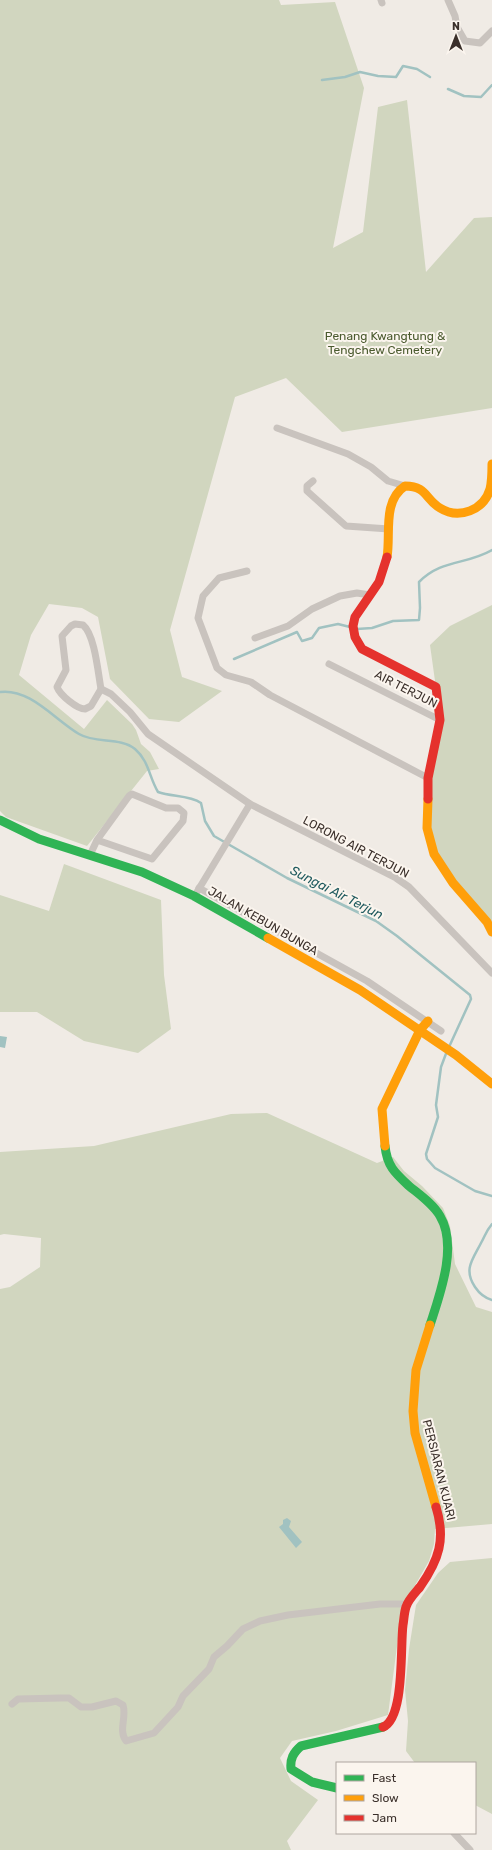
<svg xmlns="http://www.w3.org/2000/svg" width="492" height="1850" font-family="Rubik,sans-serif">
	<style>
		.green { fill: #d1d6bf }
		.water { fill: #a1c2c1 }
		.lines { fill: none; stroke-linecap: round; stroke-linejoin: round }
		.stream { stroke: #a1c2c1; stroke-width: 2.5 }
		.street { stroke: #c9c3be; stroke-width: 7 }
		.fast { stroke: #30b455; stroke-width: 9 }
		.slow { stroke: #ff9f0a; stroke-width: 9 }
		.jam { stroke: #e5322d; stroke-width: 9 }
		.labels { text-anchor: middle; stroke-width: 4; stroke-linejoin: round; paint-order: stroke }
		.park-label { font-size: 12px; fill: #4a5a2e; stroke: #fbf5ee }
		.street-label { font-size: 12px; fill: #3b302b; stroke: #fbf5ee }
		.water-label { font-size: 13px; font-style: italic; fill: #1f5a5e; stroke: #fbf5ee }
	</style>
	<rect width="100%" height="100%" fill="#f0ebe5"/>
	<g class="green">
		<path d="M0,0H279L281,5L335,2L364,88L333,248L363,232L378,107L407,100L426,272L474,218L492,217V408L342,432L286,378L235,397L170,630L182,677L222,691L179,722L149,719L110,679L98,617L82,608L49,604L31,635L19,675L84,729L107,700L132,724L136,730L141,744L150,752L159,769L147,771L87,846L6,817L0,811Z"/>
		<path d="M492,605V924L442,864L426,833V784L441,724L430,645L450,626Z"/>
		<path d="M64,864L161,900L164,975L171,1029L138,1053L84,1041L37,1012H0V895L49,911Z"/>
		<path d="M267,1113L377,1163L393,1157L404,1171L422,1186L443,1208L450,1226L455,1264L476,1307L492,1312V1524L435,1529L434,1544L429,1561L402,1608L388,1715L336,1731L292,1741L280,1758L291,1781L318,1800L287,1841L291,1850H0V1289L10,1287L40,1267L41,1238L4,1234L0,1235V1152L94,1146L231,1114Z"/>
		<path d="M492,1558V1814L475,1805V1763H415L406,1751L408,1721L405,1690L409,1649L416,1605L438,1573L450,1562Z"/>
	</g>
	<g class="water">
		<path d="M0,1036L7,1037L5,1048L0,1047Z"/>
		<path d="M287,1518L291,1521L289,1527L302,1542L296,1548L279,1527L283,1524V1520Z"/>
	</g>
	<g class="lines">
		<g class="stream">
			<path d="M322,80L345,77L360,72L378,76L396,77L403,66L417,69L430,77"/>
			<path d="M448,89L464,96L481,97L492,85"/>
			<path d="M357,629L372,628L393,621L419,620L420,608L419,582C442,559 466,565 492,550"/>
			<path d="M234,659L297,632L302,641L312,638L319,628L338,624L350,627"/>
			<path d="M0,692C30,688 55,720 79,734C96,744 120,737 135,749C149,761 149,777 158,792C172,797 189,795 201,803L205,821L214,836L287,878L376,921L397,936L470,995L471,999L449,1047"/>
			<path d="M447,1051L441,1067L436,1105L438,1117L426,1154L427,1159L435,1168L475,1191L492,1196"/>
			<path d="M492,1224C486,1231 485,1236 481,1243C473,1259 463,1269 475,1287C479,1293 485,1298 492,1300"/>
		</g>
		<g class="street">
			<path d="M381,0L382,3"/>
			<path d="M448,0L455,16L457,27L465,41L480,43L492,31"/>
			<path d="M277,428L348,454L371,467L388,481L405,486"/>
			<path d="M313,481L307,486V491L346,526L389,529"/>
			<path d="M247,571L219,578L203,596L198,618L217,668L226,675L251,682L270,695L428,778"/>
			<path d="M75,624L83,625C95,635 98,673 101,689L91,706L85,709C77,709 60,695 57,687L66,670L62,636L71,626Z"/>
			<path d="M255,638L288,626L312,609L340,596L357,593L370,595"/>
			<path d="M329,664L440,720"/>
			<path d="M101,689L111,694L130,712L148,734L250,804L396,878L409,887L492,973"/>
			<path d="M90,855L97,840L152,859L183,821L184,813L178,808H166L132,794L129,796L97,840"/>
			<path d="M199,888L367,981L441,1031"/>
			<path d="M197,892L250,804"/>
			<path d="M12,1704L18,1699L61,1698H69L81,1707H92L116,1701L123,1705C127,1717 118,1730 126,1741L154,1733L178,1707L183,1696L209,1669L214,1657L227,1646L243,1629L260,1621L288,1615L380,1604H407"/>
			<path d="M454,1833L470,1850"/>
		</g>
		<g class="fast">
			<path d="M0,820L39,839L142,872L194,896L268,938"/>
			<path d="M385,1146C387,1166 395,1173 409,1186C420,1195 433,1204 440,1216C458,1246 440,1294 430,1325"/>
			<path d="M337,1788L312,1782L291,1769C290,1759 293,1753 301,1746L383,1727"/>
		</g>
		<g class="slow">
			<path d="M387,557C391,535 382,501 405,486C427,486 425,499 440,508C459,520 484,510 490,489C492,481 492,472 492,464"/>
			<path d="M428,799L427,828L434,854L453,883L487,922L492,932"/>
			<path d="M268,938L360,990L456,1055L492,1084"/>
			<path d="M385,1146L382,1109L420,1030L428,1021"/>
			<path d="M430,1325L416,1370L413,1411L415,1433L436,1507"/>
		</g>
		<g class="jam">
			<path d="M387,557L379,582L355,617L353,626L355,637L362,649L436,687L440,720L428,778V799"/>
			<path d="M383,1727C405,1718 400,1647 403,1625C404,1620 404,1613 406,1607C408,1600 415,1593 420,1587C439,1560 446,1539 436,1507"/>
		</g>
	</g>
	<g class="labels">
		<g class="park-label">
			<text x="385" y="340">Penang Kwangtung &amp;<tspan x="385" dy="14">Tengchew Cemetery</tspan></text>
		</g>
		<g class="street-label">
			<text transform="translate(406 689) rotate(27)" y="4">AIR TERJUN</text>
			<text transform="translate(356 847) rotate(28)" y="4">LORONG AIR TERJUN</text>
			<text transform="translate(263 921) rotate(30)" y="4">JALAN KEBUN BUNGA</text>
			<text transform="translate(439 1470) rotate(76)" y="4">PERSIARAN KUARI</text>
		</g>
		<g class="water-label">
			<text transform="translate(337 892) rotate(27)" y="5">Sungai Air Terjun</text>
		</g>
	</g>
	<rect x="336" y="1762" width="140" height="72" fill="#fbf5ee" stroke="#aea6a0"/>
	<rect x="344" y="1775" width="20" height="6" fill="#30b455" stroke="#aea6a0"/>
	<text x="372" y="1782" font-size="12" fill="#3b302b">Fast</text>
	<rect x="344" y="1795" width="20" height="6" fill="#ff9f0a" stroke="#aea6a0"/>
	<text x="372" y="1802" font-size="12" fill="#3b302b">Slow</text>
	<rect x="344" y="1815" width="20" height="6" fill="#e5322d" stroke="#aea6a0"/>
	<text x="372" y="1822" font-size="12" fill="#3b302b">Jam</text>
	<g transform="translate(456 36)" stroke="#fbf5ee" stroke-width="3" paint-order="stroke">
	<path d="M0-3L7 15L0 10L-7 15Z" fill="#3b302b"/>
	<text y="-6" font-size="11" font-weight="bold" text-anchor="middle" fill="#3b302b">N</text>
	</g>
</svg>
